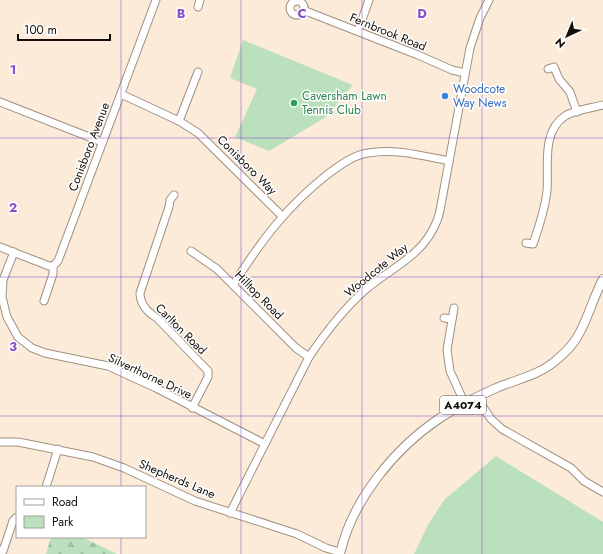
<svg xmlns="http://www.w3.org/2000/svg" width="603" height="554" font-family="Jost,sans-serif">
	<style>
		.green { fill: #bbe0bd }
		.forest { fill: url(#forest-firs) }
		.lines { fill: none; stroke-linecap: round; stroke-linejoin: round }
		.minor-casing { stroke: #a09080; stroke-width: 9 }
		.major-casing { stroke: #a09080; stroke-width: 10 }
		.minor { stroke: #fff; stroke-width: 7 }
		.major { stroke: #fff; stroke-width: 8 }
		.grid { fill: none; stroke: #8951c9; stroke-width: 1; stroke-opacity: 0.55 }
		.shop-dot { fill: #3f7fe0; stroke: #fff; stroke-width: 1.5 }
		.leisure-dot { fill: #2e9e5b; stroke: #fff; stroke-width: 1.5 }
		.labels { text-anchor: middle; stroke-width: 3; stroke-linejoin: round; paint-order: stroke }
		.shield { fill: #fff; stroke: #5a5652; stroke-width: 1 }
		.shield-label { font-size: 11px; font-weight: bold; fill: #130e08 }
		.street-label { font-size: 12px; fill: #130e08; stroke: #fff }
		.shop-label { font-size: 12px; fill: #366cbe; stroke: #fff; text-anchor: start }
		.leisure-label { font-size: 12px; fill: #27864d; stroke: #fff; text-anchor: start }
		.grid-label { font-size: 13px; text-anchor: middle; font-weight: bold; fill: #8951c9; stroke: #fff; stroke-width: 3; stroke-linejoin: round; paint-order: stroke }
	</style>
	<defs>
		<pattern id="forest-firs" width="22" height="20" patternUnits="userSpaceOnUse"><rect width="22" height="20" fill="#bbe0bd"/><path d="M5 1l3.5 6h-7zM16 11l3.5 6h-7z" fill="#a0bfa1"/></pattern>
	</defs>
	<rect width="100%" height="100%" fill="#fdebda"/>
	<g class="green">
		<path d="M243,40L353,85L326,117L269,151L235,137L257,89L230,78Z"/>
		<path d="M496,456L603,522V554H414L428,525L444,500Z"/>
	</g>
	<path class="forest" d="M51,537H82L117,554H46Z"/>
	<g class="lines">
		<defs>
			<g id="minor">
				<circle cx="297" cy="8" r="7"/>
				<path d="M198,7L200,0"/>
				<path d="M303,10L418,55L452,70L465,73"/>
				<path d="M358,31L369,0"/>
				<path d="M548,69L554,67L559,79L570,92L577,112"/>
				<path d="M121,94L179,121L198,133L282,216"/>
				<path d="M0,102L102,142"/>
				<path d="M179,121L198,72"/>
				<path d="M174,195L170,200L169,207L140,293C140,304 147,312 157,318L208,371V377L192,408"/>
				<path d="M526,243L533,244C539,227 545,209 547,191C549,167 541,132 565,116C574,110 592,108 603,105"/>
				<path d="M0,247L49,266H53"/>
				<path d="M191,251L217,269L296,348L309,357"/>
				<path d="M14,252L3,280L2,297L7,317L18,337L32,348L45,353L108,366L156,388L265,444"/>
				<path d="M233,285C261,241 287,206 328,174C339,166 353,155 368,153C394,148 423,156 449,161"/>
				<path d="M44,301L53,274V266L58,261L156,0"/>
				<path d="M454,308L447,350L450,371L465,404"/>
				<path d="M444,318L452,319"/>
				<path d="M477,398L491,419L502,429L571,468L584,481L603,492"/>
				<path d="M0,442H18L93,457L124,468L195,501L297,534L326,548L340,552"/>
				<path d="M46,487L58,449"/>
				<path d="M230,513L309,357C325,333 343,310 364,291C390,268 422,257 436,223C439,217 440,211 441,205L470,48L480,18L489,0"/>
				<path d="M0,550L3,551L13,521L17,517"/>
			</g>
			<path id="major" d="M340,554C352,500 395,448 440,418C457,407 476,397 494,389C514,380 537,376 554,362C564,354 575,343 580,332C589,315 594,296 603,279"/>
		</defs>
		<use href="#minor" class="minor-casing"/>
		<use href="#major" class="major-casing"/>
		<use href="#minor" class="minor"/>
		<use href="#major" class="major"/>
	</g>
	<path class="grid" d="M121,0V487M241,0V554M362,0V554M482,0V554M0,138H603M0,277H603M0,416H603M121,537V554"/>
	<circle class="shop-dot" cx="445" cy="96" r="4"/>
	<circle class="leisure-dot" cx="294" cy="103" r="4"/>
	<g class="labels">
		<rect class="shield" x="440" y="396" width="46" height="18" rx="3"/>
		<g class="shield-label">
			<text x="463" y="409">A4074</text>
		</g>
		<g class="street-label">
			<text transform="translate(388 32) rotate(22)" y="4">Fernbrook Road</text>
			<text transform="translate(89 147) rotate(-69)" y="4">Conisboro Avenue</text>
			<text transform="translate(247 165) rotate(45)" y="4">Conisboro Way</text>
			<text transform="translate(376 270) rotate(-39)" y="4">Woodcote Way</text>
			<text transform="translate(259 295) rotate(45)" y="4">Hilltop Road</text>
			<text transform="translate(181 329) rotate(45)" y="4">Carlton Road</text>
			<text transform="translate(150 376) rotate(25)" y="4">Silverthorne Drive</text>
			<text transform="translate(177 479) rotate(23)" y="4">Shepherds Lane</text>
		</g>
		<g class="shop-label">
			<text x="453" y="93">Woodcote<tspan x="453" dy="14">Way News</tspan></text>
		</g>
		<g class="leisure-label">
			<text x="302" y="100">Caversham Lawn<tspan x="302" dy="14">Tennis Club</tspan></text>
		</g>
	</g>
	<g class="grid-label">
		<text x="181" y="18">B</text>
		<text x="302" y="18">C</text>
		<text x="422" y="18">D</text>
		<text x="13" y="74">1</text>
		<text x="13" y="212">2</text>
		<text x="13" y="351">3</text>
	</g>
	<rect x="16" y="486" width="130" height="52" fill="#ffffff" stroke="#a19f9c"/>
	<rect x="24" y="499" width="20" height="6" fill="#ffffff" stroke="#a19f9c"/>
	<text x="52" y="506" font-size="12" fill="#130e08">Road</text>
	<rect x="24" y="516" width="20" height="12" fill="#bbe0bd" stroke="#a19f9c"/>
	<text x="52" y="526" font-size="12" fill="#130e08">Park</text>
	<g transform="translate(567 36) rotate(224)" stroke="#ffffff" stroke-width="3" paint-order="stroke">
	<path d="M0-3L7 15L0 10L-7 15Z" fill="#130e08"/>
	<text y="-6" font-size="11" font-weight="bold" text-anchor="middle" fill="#130e08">N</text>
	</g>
	<path d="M18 34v6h92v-6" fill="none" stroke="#130e08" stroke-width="2"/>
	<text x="24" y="34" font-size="12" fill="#130e08" stroke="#ffffff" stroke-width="3" paint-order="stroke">100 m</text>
</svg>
